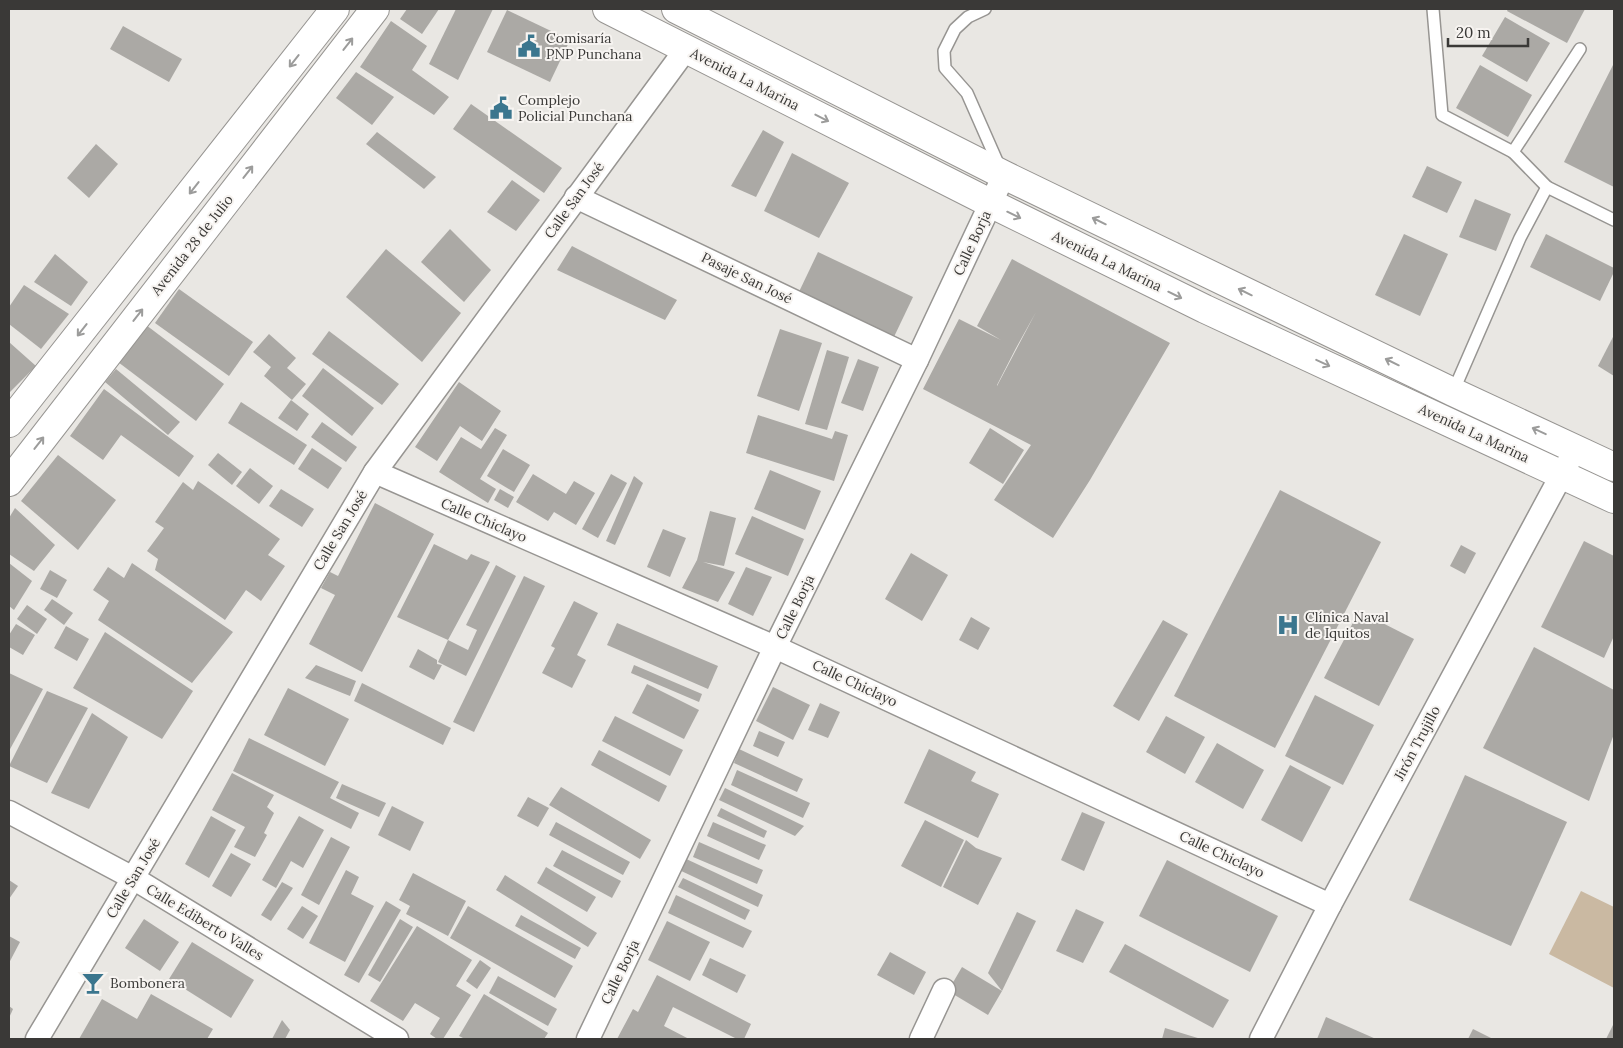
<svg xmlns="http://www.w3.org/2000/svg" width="1623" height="1048" font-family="Lora,serif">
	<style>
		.green { fill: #cab9a2 }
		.building { fill: #aba9a5; fill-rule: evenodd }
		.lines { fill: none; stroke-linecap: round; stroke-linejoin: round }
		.service-casing { stroke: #979592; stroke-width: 14 }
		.minor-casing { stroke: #979592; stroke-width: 25 }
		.secondary-casing { stroke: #979592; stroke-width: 30 }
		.service { stroke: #fff; stroke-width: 11 }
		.minor { stroke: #fff; stroke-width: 22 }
		.secondary { stroke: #fff; stroke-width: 28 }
		.oneway { stroke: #9c9c9b }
		.labels { text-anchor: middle; stroke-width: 4; stroke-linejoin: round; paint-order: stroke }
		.poi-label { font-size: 14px; fill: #3a3937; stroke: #f7f4f1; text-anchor: start }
		.street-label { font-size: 14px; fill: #3a3937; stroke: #f7f4f1 }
	</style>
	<rect width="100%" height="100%" fill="#e9e7e3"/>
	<path class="green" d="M1581,891L1614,907V988L1549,954Z"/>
	<g class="building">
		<path d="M407,9H439L422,34L400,19Z"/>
		<path d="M456,9H493L458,80L429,64Z"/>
		<path d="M1508,9H1585L1567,43L1507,11Z"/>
		<path d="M507,10L570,40L550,82L487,52Z"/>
		<path d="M1505,17L1550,43L1527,82L1482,56Z"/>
		<path d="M391,21L427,46L412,70L449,97L434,115L360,67Z"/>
		<path d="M123,26L182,59L169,82L110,49Z"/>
		<path d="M1614,63V187L1564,162Z"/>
		<path d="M1480,65L1532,95L1508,137L1456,108Z"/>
		<path d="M356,72L394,97L372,125L336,98Z"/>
		<path d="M471,104L562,168L544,193L453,129Z"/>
		<path d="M763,130L784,142L756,197L731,186Z"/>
		<path d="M377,132L436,177L424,189L366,144Z"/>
		<path d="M96,144L118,164L89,198L67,178Z"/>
		<path d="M792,153L849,183L819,238L764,211Z"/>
		<path d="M1427,166L1462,182L1447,213L1412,197Z"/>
		<path d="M512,180L540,200L516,231L487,212Z"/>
		<path d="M1475,199L1511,214L1496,251L1459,237Z"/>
		<path d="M450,229L491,270L464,302L421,262Z"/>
		<path d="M1404,234L1448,254L1420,316L1375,295Z"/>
		<path d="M1546,234L1614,268V272L1600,301L1530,267Z"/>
		<path d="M572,246L677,300L665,320L557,270Z"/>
		<path d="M386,249L461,313L422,362L346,297Z"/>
		<path d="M818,252L913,297L892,341L797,296Z"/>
		<path d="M55,254L88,282L71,306L34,282Z"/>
		<path d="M1012,259L1170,343L1090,480L1053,538L994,500L1031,445L923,389L959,319L1001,340L977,326ZM1036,312L997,386V385L1016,348Z"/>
		<path d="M24,285L69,314L41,349L9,324V307Z"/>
		<path d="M179,289L253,342L229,376L155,323Z"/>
		<path d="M146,325L224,384L196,421L118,362Z"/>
		<path d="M780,329L822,343L799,411L757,396Z"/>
		<path d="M329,331L399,384L382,405L312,354Z"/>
		<path d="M269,334L296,358L287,368L306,384L292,400L264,376L271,367L253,352Z"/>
		<path d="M1614,335V376L1598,366Z"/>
		<path d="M9,342L36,366L9,393Z"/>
		<path d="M827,350L849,357L827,430L805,424Z"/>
		<path d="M858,359L879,367L863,411L841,403Z"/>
		<path d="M323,368L374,408L352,436L302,396Z"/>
		<path d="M116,369L180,422L168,435L105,382Z"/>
		<path d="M459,382L501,411L482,441L460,426L437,461L415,447Z"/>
		<path d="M104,389L194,456L179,477L121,435L103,460L70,436Z"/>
		<path d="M291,400L309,414L297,431L278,418Z"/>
		<path d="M241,402L307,445L294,465L228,423Z"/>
		<path d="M758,415L832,439L835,431L848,435L834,481L746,453Z"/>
		<path d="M322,422L357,447L346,462L311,437Z"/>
		<path d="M495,428L507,435L480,479L496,489L488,503L439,472L461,437L481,449Z"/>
		<path d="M990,428L1024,450L1003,484L969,463Z"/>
		<path d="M312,448L342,468L328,489L298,469Z"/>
		<path d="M503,449L530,465L514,492L487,476Z"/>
		<path d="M218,453L242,472L232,485L208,465Z"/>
		<path d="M58,455L116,500L78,550L21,501Z"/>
		<path d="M250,468L273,486L259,504L236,486Z"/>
		<path d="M770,470L821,491L805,530L754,509Z"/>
		<path d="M533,474L566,494L574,481L595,493L576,525L554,512L548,521L516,502Z"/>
		<path d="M611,474L627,483L598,538L582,529Z"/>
		<path d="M634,476L643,483L615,545L606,541Z"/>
		<path d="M198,481L280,539L268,555L285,566L261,601L246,590L225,620L155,570L158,559L147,551L164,528L155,522L183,482L193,490Z"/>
		<path d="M281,489L314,509L302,527L269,506Z"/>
		<path d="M500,489L514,497L508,508L494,500Z"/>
		<path d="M1280,490L1381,542L1275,748L1174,696Z"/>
		<path d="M375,503L434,534L362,672L309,644L335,595L321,588L330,572L338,576Z"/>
		<path d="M15,508L55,545L34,571L9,554V518Z"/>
		<path d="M710,511L736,518L724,566L703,562L735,572L718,602L682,588L697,560Z"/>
		<path d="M752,516L804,539L788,576L735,554Z"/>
		<path d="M663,529L686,538L670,577L647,567Z"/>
		<path d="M1584,541L1614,556V636L1604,658L1541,627Z"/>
		<path d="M434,544L467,560L471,554L490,562L448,640L468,650L477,630L466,625L496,565L516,576L466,676L438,662L448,640L397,617Z"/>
		<path d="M1461,545L1476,553L1465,574L1450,566Z"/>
		<path d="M911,553L948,575L922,621L885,599Z"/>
		<path d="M9,563L32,581L14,610L9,606Z"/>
		<path d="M132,563L233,632L192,683L98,620L109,601L93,590L108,567L124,578Z"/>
		<path d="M746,567L772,577L753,616L728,604Z"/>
		<path d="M50,570L67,580L57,598L40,589Z"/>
		<path d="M524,576L545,586L474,732L453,722Z"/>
		<path d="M52,599L73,613L64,625L44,610Z"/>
		<path d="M574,601L598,613L577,655L586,660L572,688L542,673L555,648L551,646Z"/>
		<path d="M27,605L47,619L37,634L17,619Z"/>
		<path d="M1359,611L1414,639L1379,706L1324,678Z"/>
		<path d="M971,617L990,628L978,650L959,640Z"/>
		<path d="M1163,620L1188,634L1139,721L1113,706Z"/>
		<path d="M617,623L718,666L708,689L607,645Z"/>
		<path d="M16,624L35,635L23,655L9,647V635Z"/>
		<path d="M66,626L89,639L77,661L54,648Z"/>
		<path d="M105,632L193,691L162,739L73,688Z"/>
		<path d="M1534,647L1614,690V734L1589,801L1483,748Z"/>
		<path d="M418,649L437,660V664L442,665L434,680L409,667Z"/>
		<path d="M316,665L356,681L350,696L305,678Z"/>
		<path d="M634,665L702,694L699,702L631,673Z"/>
		<path d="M9,673L43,689L9,751Z"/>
		<path d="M362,683L451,728L443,745L354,701Z"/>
		<path d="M647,684L699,710L684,739L632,713Z"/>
		<path d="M773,687L810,705L793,740L756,721Z"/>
		<path d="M288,688L349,719L325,766L264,735Z"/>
		<path d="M47,691L88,708L47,783L9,766Z"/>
		<path d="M1315,695L1374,725L1343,785L1285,756Z"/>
		<path d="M820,703L840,712L828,738L808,730Z"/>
		<path d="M92,713L128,737L89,809L51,793Z"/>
		<path d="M615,716L683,750L670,776L602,741Z"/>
		<path d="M1166,716L1205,737L1185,774L1146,752Z"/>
		<path d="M759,731L785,742L778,757L753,746Z"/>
		<path d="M249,738L339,782L330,798L359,813L351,829L233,771Z"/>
		<path d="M1217,743L1264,770L1243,809L1195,782Z"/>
		<path d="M739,749L803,779L797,792L734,763Z"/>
		<path d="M929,749L976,772L971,781L999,794L978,838L904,803Z"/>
		<path d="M599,750L667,786L659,802L591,765Z"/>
		<path d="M1290,765L1331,787L1302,842L1261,820Z"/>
		<path d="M737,770L810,803L803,818L731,785Z"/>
		<path d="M232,773L274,795L267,807L274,813L264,833L267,835L255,857L234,847L245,827L212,810Z"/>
		<path d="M1465,775L1567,822L1511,946L1409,900Z"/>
		<path d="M342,784L386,803L379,817L336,798Z"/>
		<path d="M561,787L651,840L640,859L549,805Z"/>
		<path d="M725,788L804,826L795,836L719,800Z"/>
		<path d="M528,797L549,808L538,827L517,816Z"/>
		<path d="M392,806L424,822L410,851L378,835Z"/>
		<path d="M721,808L767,831L764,838L717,816Z"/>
		<path d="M1082,812L1105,822L1084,871L1061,860Z"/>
		<path d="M211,816L236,830L209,878L185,864Z"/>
		<path d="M299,816L324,830L303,868L291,861L276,888L262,880Z"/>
		<path d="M925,820L964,840L941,887L901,866Z"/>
		<path d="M556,822L630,862L623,875L549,835Z"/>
		<path d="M713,822L766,845L759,860L707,836Z"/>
		<path d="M331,837L350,847L319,905L301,895Z"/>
		<path d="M966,840L976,848L1002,858L978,905L943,887Z"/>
		<path d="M699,842L763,870L757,884L693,857Z"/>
		<path d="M562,850L621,881L612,898L553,866Z"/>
		<path d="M231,853L251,864L231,897L212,886Z"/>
		<path d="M682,857L763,895L758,907L677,869Z"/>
		<path d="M1167,860L1278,916L1250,972L1139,916Z"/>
		<path d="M546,867L596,897L587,912L537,883Z"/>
		<path d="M346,870L359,877L351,894L374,906L345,962L309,943Z"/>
		<path d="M413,873L466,901L448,936L406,914L410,906L399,900Z"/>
		<path d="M505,875L597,933L588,947L496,890Z"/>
		<path d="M683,878L750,910L745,920L678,887Z"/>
		<path d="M9,880L18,886L9,899Z"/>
		<path d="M282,882L293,888L271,921L261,915Z"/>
		<path d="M676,895L752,931L743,948L668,913Z"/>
		<path d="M386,901L401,910L359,983L344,975Z"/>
		<path d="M302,906L318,916L303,939L287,929Z"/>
		<path d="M468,906L573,966L555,998L450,938Z"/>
		<path d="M1076,909L1104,922L1083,963L1056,951Z"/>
		<path d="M1017,912L1036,921L1002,991L988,973Z"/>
		<path d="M521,915L581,948L575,959L515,926Z"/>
		<path d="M144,919L179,942L160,971L125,948Z"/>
		<path d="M400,919L413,927L380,982L368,975Z"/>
		<path d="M667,921L710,942L690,981L648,960Z"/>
		<path d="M417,926L472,960L456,986L471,995L443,1039H437L430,1034L440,1018L415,1003L403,1021L370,1001Z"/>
		<path d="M9,936L20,942L9,963Z"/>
		<path d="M192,942L254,980L231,1018L169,979Z"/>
		<path d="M1125,944L1229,1000L1213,1028L1109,972Z"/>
		<path d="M890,952L926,972L914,995L877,975Z"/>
		<path d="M710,958L746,975L737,993L702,975Z"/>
		<path d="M480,960L491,968L477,989L466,981Z"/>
		<path d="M962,967L1002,991L988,1015L948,991Z"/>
		<path d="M657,975L751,1024L744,1039H737L673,1007L664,1026L689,1039H617L633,1009L638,1012Z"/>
		<path d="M498,976L557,1009L548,1026L489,993Z"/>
		<path d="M151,994L213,1029L207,1039H79L102,999L137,1019Z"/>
		<path d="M484,994L548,1033L544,1039H465L459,1036Z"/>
		<path d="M9,1006L13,1009L9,1018Z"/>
		<path d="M1326,1017L1376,1039H1317Z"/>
		<path d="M282,1020L290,1030L285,1039H272Z"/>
		<path d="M1614,1023V1039H1606Z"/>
		<path d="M1165,1028L1201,1039H1162Z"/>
		<path d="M1473,1029L1493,1039H1468Z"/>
	</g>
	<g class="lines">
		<defs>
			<g id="service">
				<path d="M985,9L968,17L955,29L944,51L945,68L967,93L1000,168"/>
				<path d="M1433,9L1442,115L1513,152"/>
				<path d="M1547,187L1513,152L1580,49"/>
				<path d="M1453,392L1520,238L1547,187L1614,220"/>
			</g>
			<g id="minor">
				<path d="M576,197L917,360"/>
				<path d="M375,472L775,647L1330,905"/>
				<path d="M9,812L133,878L397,1039"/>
				<path d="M37,1039L375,472L686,49"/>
				<path d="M588,1039L775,647L917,360L1004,175"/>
				<path d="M921,1039L944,990"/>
				<path d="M1261,1039L1330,905L1576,448"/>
			</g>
			<g id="secondary">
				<path d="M607,9L990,203L1205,309L1614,499"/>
				<path d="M676,9L1004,175L1453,392L1614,467"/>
				<path d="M9,423L335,9"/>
				<path d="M9,482L375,9"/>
			</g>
		</defs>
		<use href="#service" class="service-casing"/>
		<use href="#minor" class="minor-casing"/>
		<use href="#secondary" class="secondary-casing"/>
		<use href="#service" class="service"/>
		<use href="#minor" class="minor"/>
		<use href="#secondary" class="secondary"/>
	</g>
	<defs><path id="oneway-shaft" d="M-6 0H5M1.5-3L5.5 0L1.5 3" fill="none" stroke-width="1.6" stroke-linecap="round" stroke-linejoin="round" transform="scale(1.25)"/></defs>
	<g class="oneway">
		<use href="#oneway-shaft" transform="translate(348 44) rotate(-52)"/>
		<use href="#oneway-shaft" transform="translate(294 61) rotate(128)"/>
		<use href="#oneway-shaft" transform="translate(822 118) rotate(27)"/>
		<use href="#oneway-shaft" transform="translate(248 172) rotate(-52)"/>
		<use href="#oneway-shaft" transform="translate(194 188) rotate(128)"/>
		<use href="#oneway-shaft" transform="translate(1014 215) rotate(26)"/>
		<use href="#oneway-shaft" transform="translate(1099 221) rotate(-154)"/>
		<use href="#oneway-shaft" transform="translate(1245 292) rotate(-154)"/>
		<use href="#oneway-shaft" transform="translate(1175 295) rotate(26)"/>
		<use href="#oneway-shaft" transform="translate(138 315) rotate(-52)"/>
		<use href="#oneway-shaft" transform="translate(82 330) rotate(128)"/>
		<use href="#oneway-shaft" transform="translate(1392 362) rotate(-154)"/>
		<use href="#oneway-shaft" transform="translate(1323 363) rotate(25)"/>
		<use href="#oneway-shaft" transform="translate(1539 431) rotate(-155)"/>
		<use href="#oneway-shaft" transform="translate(39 443) rotate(-52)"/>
	</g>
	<defs>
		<symbol id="civic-bare" viewBox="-9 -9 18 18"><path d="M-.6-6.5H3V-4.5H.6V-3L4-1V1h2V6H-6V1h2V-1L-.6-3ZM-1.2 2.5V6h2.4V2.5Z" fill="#3b768e" stroke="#f7f4f1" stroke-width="2.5" paint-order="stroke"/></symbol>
		<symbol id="hospital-bare" viewBox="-9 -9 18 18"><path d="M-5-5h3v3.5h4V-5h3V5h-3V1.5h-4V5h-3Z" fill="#3b768e" stroke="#f7f4f1" stroke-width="2.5" paint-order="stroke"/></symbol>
		<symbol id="bar-bare" viewBox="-9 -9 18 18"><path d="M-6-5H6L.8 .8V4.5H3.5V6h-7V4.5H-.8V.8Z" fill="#3b768e" stroke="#f7f4f1" stroke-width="2.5" paint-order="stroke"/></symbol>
	</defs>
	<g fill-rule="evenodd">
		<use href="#civic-bare" x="513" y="30" width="32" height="32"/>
		<use href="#civic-bare" x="485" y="92" width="32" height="32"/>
		<use href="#hospital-bare" x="1272" y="609" width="32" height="32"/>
		<use href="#bar-bare" x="77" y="967" width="32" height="32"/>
	</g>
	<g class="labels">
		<g class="poi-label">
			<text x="546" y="43">Comisaría<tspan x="546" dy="16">PNP Punchana</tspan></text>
			<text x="518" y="105">Complejo<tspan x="518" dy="16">Policial Punchana</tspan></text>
			<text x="1305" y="622">Clínica Naval<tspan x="1305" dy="16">de Iquitos</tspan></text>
			<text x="110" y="988">Bombonera</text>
		</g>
		<g class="street-label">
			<text transform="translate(745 79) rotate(27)" y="5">Avenida La Marina</text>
			<text transform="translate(574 200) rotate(-54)" y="5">Calle San José</text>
			<text transform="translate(972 243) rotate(-65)" y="5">Calle Borja</text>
			<text transform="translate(192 245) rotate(-52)" y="5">Avenida 28 de Julio</text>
			<text transform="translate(1107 261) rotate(26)" y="5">Avenida La Marina</text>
			<text transform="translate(747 278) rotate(26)" y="5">Pasaje San José</text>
			<text transform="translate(1474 433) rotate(25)" y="5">Avenida La Marina</text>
			<text transform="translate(484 520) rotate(23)" y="5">Calle Chiclayo</text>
			<text transform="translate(340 530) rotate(-59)" y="5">Calle San José</text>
			<text transform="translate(795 607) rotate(-64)" y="5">Calle Borja</text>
			<text transform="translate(855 683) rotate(25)" y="5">Calle Chiclayo</text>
			<text transform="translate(1417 743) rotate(-62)" y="5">Jirón Trujillo</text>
			<text transform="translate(1222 854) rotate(25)" y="5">Calle Chiclayo</text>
			<text transform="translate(133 878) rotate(-59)" y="5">Calle San José</text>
			<text transform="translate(205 922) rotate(31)" y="5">Calle Ediberto Valles</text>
			<text transform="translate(620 972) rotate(-64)" y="5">Calle Borja</text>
		</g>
	</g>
	<rect width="1623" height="1048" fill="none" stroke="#3a3937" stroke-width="20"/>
	<path d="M1448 38v8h80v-8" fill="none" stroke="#3a3937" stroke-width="2.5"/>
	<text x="1456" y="38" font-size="15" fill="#3a3937" stroke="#f7f4f1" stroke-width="4" paint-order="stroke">20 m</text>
</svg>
